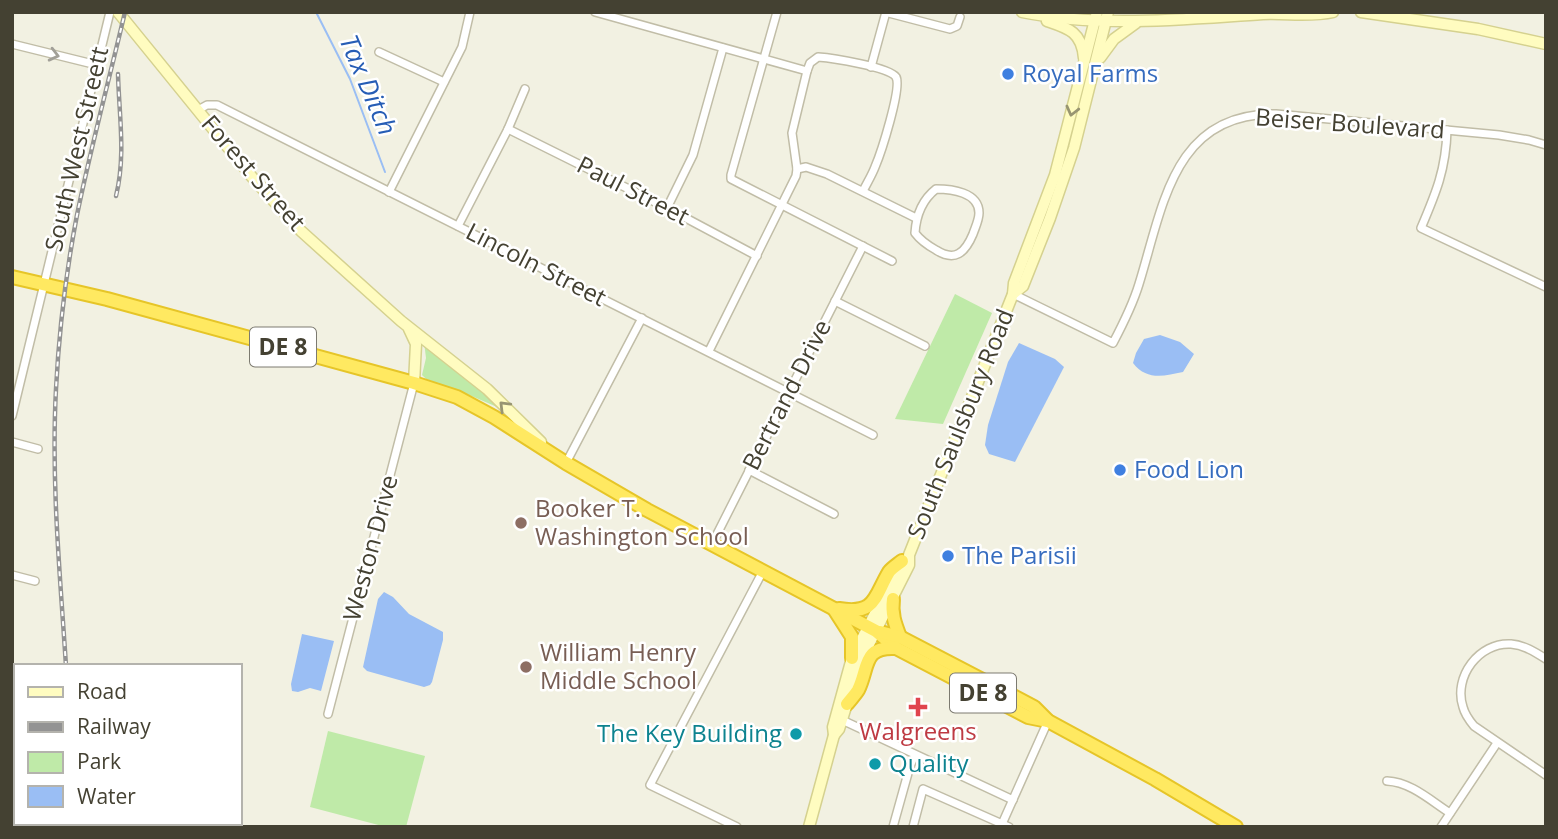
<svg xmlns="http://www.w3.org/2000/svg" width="1558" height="839" font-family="'Open Sans',sans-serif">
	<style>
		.green { fill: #bfeaa8 }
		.water { fill: #9abef4 }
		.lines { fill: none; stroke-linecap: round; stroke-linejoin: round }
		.stream { stroke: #9abef4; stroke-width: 2 }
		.street-casing { stroke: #c1bda7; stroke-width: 10 }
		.secondary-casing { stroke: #d5d18f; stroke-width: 13 }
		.highway-casing { stroke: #e6c528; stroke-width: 16 }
		.street { stroke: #fff; stroke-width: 7 }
		.secondary { stroke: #fffcc0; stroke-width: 10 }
		.highway { stroke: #ffe961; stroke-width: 12 }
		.rail-casing { stroke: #939393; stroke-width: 4.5 }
		.rail { stroke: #fff; stroke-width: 2; stroke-dasharray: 5; stroke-linecap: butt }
		.oneway { stroke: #a2a098 }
		.oneway2 { stroke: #989572 }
		.shop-dot { fill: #3f7fe0; stroke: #fff; stroke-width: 2.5 }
		.education-dot { fill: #8d6e63; stroke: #fff; stroke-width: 2.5 }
		.health-dot { fill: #e0444e; stroke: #fff; stroke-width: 2.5 }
		.culture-dot { fill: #0f9aa8; stroke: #fff; stroke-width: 2.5 }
		.labels { text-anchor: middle; stroke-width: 5; stroke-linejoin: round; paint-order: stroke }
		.shield { fill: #fff; stroke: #7c7a70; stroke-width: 2 }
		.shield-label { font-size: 23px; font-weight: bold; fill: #444132 }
		.shop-label { font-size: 24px; fill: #366cbe; stroke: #fff; text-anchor: start }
		.street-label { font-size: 24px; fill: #444132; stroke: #fff }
		.education-label { font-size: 24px; fill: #785e54; stroke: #fff; text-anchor: start }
		.health-label { font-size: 24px; fill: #be3a42; stroke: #fff }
		.culture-label { font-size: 24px; fill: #0d838f; stroke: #fff; text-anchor: end }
		.water-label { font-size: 26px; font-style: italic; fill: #265db5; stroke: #fff }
	</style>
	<rect width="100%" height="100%" fill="#f2f1e2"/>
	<g class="green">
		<path d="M955,294L992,313L943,424L895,419Z"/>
		<path d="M424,342L498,405L497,407L467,394L426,379L422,375L426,358Z"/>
		<path d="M328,731L425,756L406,827H386L310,807Z"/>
	</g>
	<g class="water">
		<path d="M1160,335L1180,342L1194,354L1183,372C1164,376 1147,381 1133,363L1136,353L1144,339Z"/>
		<path d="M1019,343L1055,359L1064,367L1015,462L989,454L985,445L988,425L1008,362Z"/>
		<path d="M384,592L393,597L409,614L443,632V640L432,682L430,685L424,687L367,671L363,667L378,599Z"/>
		<path d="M302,634L334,641L321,691L310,688L298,692L292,691L291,684Z"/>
	</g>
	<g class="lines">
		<path class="stream" d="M316,12L350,79L385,172"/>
		<defs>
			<g id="street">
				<path d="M595,12L807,71"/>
				<path d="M777,12L731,175V179L892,261"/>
				<path d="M885,12L950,29L957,26L960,17"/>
				<path d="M12,44L97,65"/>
				<path d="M379,52L444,82"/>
				<path d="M871,67L886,12"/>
				<path d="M198,110L207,105H217L873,435"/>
				<path d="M508,129L667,208L757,256"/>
				<path d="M1447,130C1446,169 1436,193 1421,228L1546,287"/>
				<path d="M797,169L806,167L827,174L916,218"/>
				<path d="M936,189C951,189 979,192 979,213C979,220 975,228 973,234C965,253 955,262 936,250C927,245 921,241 915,233C916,217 922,200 936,189Z"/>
				<path d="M389,192L462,47L470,12"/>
				<path d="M667,208L693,155L723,48"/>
				<path d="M458,226L508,129L525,89"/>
				<path d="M1013,294L1113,343C1123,324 1133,304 1139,284C1163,207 1173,112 1276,114L1499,135L1529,140L1546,145"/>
				<path d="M835,301L925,346"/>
				<path d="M709,351L796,176L797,169L792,133L807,71L810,63L818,57C832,58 889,67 896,77C902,88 881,153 875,167C872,175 867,183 863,191"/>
				<path d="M12,416L110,12"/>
				<path d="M12,442L38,449"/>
				<path d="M566,463L642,318"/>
				<path d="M749,470L834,514"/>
				<path d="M712,544L863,246"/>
				<path d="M12,575L35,581"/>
				<path d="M1546,659C1535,652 1524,645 1511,644C1479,642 1453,677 1463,707C1465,715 1469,720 1474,726L1546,775"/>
				<path d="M328,714L414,383"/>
				<path d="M842,720L1013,800"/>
				<path d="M12,762L16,763"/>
				<path d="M1387,781C1411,782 1431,801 1450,813"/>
				<path d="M1002,824L1048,721"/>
				<path d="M15,827L16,822"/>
				<path d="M737,827L650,785L763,571"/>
				<path d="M893,827L910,766L915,755"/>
				<path d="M913,827L923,789L1009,827"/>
				<path d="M1441,827L1497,743"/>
			</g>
			<g id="secondary">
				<path d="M118,12L252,177L301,231L401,321L487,389L541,442"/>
				<path d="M1022,12C1102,28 1183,19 1263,14C1286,13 1311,17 1333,12"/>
				<path d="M1361,12L1478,29L1546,44"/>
				<path d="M1047,21C1068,28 1082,32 1084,58"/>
				<path d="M1100,58L1114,39L1136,23"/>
				<path d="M1013,294L1023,286L1050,218L1074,148L1108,12"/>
				<path d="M409,329L416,344L414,383"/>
				<path d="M834,735L839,729L860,662L909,565V555L1013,294L1014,283L1055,175L1097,12"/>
				<path d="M809,827L834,735L833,727L852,658L901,563"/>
			</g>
			<g id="highway">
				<path d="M12,277L107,299L414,383L457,397L494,417L566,463L647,510L876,631L896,648L1028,717L1048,721"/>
				<path d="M893,599C891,614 895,624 900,637"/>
				<path d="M834,609L852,637V658"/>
				<path d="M839,609C876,615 874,597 889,572C892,568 897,565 902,561"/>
				<path d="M880,632L900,637L1034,707L1048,721L1155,779L1236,827"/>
				<path d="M847,704C850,700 855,695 858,690C869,668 862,646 896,648"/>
			</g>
		</defs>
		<use href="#street" class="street-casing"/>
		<use href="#secondary" class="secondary-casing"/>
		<use href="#highway" class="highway-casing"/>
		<use href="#street" class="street"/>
		<use href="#secondary" class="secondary"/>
		<use href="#highway" class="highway"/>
		<defs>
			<g id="rail">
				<path d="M116,196C126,156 119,115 118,74"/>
				<path d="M66,666C60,574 51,481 56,389C59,331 66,272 77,215C91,147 109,80 125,12"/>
				<path d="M77,823L78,827"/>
			</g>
		</defs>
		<use href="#rail" class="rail-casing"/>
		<use href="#rail" class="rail"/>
	</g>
	<defs><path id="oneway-chevron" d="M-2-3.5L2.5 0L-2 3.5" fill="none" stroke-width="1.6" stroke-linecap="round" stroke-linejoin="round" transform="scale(1.75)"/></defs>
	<use class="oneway" href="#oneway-chevron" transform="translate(54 55) rotate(14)"/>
	<g class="oneway2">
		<use href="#oneway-chevron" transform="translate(1072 111) rotate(104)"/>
		<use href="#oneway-chevron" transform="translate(504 406) rotate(-135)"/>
	</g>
	<g class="shop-dot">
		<circle cx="1008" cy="74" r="7"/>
		<circle cx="1120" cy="470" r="7"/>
		<circle cx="948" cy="556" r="7"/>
	</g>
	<g class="education-dot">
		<circle cx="521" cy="523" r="7"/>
		<circle cx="526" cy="667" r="7"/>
	</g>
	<path class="health-dot" d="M914.5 696.5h7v7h7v7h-7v7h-7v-7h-7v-7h7z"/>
	<g class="culture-dot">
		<circle cx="796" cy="734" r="7"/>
		<circle cx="875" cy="764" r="7"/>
	</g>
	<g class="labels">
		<g class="shield">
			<rect x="250" y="327.5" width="66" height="39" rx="5"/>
			<rect x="950" y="673.5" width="66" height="39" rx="5"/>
		</g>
		<g class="shield-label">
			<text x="283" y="355">DE 8</text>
			<text x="983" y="701">DE 8</text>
		</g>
		<g class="shop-label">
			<text x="1022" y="82">Royal Farms</text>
			<text x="1134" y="478">Food Lion</text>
			<text x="962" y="564">The Parisii</text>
		</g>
		<g class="street-label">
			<text transform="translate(1350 124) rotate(4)" y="8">Beiser Boulevard</text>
			<text transform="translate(77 149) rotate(-77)" y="8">South West Streett</text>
			<text transform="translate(253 173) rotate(49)" y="8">Forest Street</text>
			<text transform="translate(633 191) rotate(27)" y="8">Paul Street</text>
			<text transform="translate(536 265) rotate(27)" y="8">Lincoln Street</text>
			<text transform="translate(787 395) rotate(-63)" y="8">Bertrand Drive</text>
			<text transform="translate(961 424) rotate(-68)" y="8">South Saulsbury Road</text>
			<text transform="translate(371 548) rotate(-75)" y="8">Weston Drive</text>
		</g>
		<g class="education-label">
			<text x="535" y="517">Booker T.<tspan x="535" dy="28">Washington School</tspan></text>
			<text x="540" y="661">William Henry<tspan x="540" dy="28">Middle School</tspan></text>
		</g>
		<g class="health-label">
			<text x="918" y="740">Walgreens</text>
		</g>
		<g class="culture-label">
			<text x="782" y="742">The Key Building</text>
			<text x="889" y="772" text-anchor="start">Quality</text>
		</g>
		<g class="water-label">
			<text transform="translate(368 85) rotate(67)" y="9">Tax Ditch</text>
		</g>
	</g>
	<rect width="1558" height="839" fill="none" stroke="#444132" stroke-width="28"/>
	<rect x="14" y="664" width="228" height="161" fill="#ffffff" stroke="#b4b3ad" stroke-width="2"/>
	<rect x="28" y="687" width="35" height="10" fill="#fffcc0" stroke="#b4b3ad" stroke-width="2"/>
	<text x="77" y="699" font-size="21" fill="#444132">Road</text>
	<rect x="28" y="722" width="35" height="10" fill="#939393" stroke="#b4b3ad" stroke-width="2"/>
	<text x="77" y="734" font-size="21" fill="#444132">Railway</text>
	<rect x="28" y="752" width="35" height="21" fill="#bfeaa8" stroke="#b4b3ad" stroke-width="2"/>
	<text x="77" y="769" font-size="21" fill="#444132">Park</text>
	<rect x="28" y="786" width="35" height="21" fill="#9abef4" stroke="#b4b3ad" stroke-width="2"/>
	<text x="77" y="804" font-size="21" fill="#444132">Water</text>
</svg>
